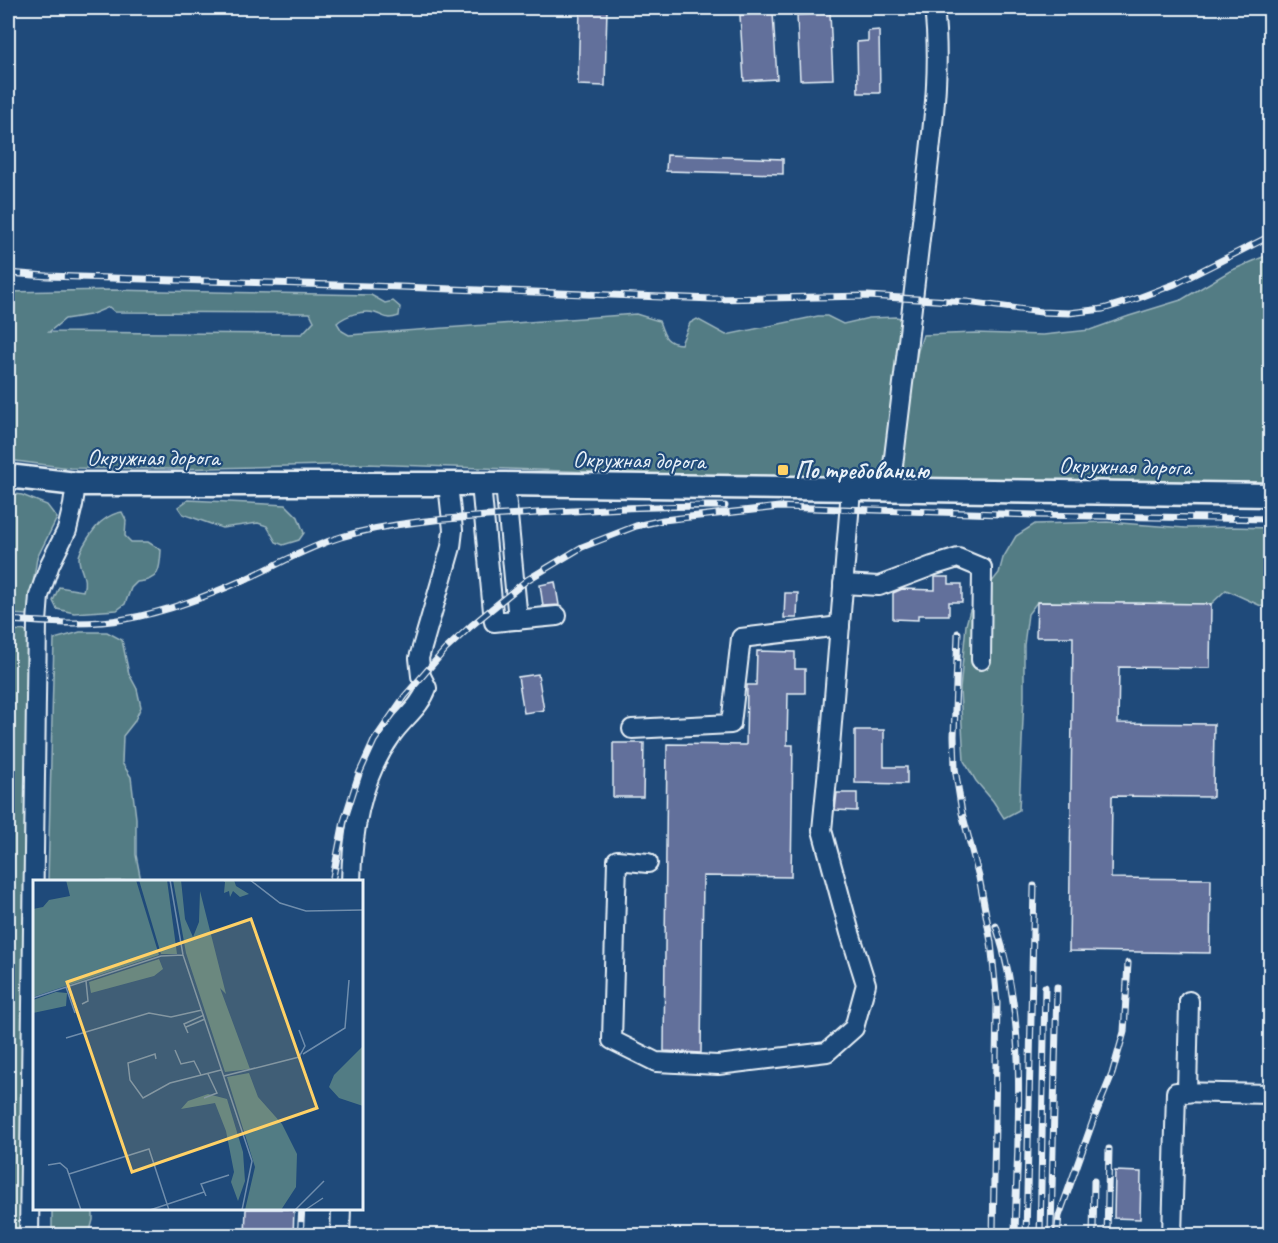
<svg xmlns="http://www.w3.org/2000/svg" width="1278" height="1243" font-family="Caveat,sans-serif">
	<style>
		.green { fill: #527c84; stroke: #9db6be; stroke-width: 1.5; fill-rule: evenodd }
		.building { fill: #626f9b; stroke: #e8f1f8; stroke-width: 1.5 }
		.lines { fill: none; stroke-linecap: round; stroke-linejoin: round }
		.minor-casing { stroke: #e8f1f8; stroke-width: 22 }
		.major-casing { stroke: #e8f1f8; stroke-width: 27 }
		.minor { stroke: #1f4a7a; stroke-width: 18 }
		.major { stroke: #1f4a7a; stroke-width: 22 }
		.rail-casing { stroke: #e8f1f8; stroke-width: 7 }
		.rail { stroke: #1f4a7a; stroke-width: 4.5; stroke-dasharray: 14; stroke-linecap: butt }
		.poi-dot { fill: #ffd166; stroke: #1f4a7a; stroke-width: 2 }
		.labels { text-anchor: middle; stroke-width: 4.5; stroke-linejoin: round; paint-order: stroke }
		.street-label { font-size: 24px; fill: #e8f1f8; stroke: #1f4a7a }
		.poi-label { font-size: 24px; font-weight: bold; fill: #e8f1f8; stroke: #1f4a7a; text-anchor: start }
		.inset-road { fill: none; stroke: #6f8dac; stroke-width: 1.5 }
		.view { fill: #ffd166; fill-opacity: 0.15; stroke: #ffd166; stroke-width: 3 }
		.inset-edge { fill: none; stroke: #e8f1f8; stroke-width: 3 }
	</style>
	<rect width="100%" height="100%" fill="#1f4a7a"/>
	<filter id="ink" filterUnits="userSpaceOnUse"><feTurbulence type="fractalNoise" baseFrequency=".0167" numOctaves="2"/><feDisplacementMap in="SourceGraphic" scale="12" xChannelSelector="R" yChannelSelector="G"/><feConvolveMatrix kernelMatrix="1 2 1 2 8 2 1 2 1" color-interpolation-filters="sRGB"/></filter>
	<g filter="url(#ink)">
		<g class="green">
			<path d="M1270,254V482C1152,482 1033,479 914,480L904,478L901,474C905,428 907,380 923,335L975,333L1043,335L1090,330L1129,316L1181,300L1230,271Z"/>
			<path d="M111,290L371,295L385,303L393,301L400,307L399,316C386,320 387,317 375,313C362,310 346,315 337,323L342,331L349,335L636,314L659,321C664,335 665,343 681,344L690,323L697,319L726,335L818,316H827L843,324L869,318L896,317L906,319L890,464L871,479L709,476L366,464L174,469L70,468L8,460V292ZM109,307L115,312L310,313L314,321L302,334L49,332L65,319L90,315Z"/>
			<path d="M8,493L22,495L47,505L57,518L37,558L28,615L8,614Z"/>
			<path d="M188,500L286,505L298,517L304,533L299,540L283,545L276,542L267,526L258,523L222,528L183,514L178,507Z"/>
			<path d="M122,512L126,520L125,536L131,542H148L161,550C160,570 160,580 137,582L131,588L125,604L117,610L74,613L57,609L53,601L59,587L83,591C88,577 79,571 79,558C79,550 94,528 101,522C107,517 114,513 122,512Z"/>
			<path d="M1107,522L1185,528L1231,527L1270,528V610L1226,590L1211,604L1037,602L1028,614L1024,645V696L1019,810L1004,818L993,801L976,781L964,761L960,690L966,625L970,610L999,573L1003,558L1016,536L1035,524Z"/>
			<path d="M8,630L31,631L25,783L20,1235L8,1236Z"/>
			<path d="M80,632H107L122,640L129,674L137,689L141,707L134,722L123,736L122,763L131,777L136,818V855L141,881H48L54,639Z"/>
			<path d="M52,1209H93V1220L89,1235H52Z"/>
		</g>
		<g class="building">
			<path d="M580,8H607L605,86L578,85Z"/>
			<path d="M773,13L777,79L744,81L740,15Z"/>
			<path d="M830,13L833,79L800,80L797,15Z"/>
			<path d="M879,30L880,93H858L857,42L868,41V31Z"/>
			<path d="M667,155L783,159V174L666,171Z"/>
			<path d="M935,577H949V584H962V602H949V615H918V620L893,619V593L902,589L935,590Z"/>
			<path d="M555,582L559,605L543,606L540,585Z"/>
			<path d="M785,593H798L797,618H784Z"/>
			<path d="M1037,602L1211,604L1210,668L1119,667L1118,723L1214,724L1213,797L1112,796L1111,878L1211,879L1210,953L1069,951L1073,637H1036Z"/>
			<path d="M757,651L795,652V669H805V693H788L787,745H793L791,877L703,876L701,1053L664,1051L667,744L746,745L747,685H756Z"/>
			<path d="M538,674L544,710L524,713L518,677Z"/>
			<path d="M855,730H884V767H907V784L855,783Z"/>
			<path d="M613,743H644L643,797H613Z"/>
			<path d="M837,793H857V811L835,810Z"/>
			<path d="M1115,1171L1141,1172L1140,1219L1114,1218Z"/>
			<path d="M246,1209H294L293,1236H245Z"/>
		</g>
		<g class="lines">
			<defs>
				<g id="minor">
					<path d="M481,484L494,622L557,616"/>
					<path d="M505,484L518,620"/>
					<path d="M890,490C902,395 913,299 924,204C931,138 942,74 934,8"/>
					<path d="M843,584L879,586L932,566L958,558L982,568L981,660"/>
					<path d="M632,729L731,724L741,638L840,626"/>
					<path d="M648,863L617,860L612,1040L656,1062L718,1065L827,1052L854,1028L866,984L850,933L822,830L829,759L851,490"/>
					<path d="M351,882C352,831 361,778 391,736C402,719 420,708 427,688L421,676L419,658L451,547L453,530L448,484"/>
					<path d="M1187,1093L1189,1001"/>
					<path d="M29,1236L37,622L39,596L50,564L67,530L73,505L76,484"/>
					<path d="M340,1236L341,1208"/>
					<path d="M1172,1236L1176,1092L1270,1094"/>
				</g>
				<path id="major" d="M8,476L76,484H505L1270,495"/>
			</defs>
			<use href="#minor" class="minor-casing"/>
			<use href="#major" class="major-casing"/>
			<use href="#minor" class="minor"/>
			<use href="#major" class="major"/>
			<defs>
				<g id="rail">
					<path d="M8,273L47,276L400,287L713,299L868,296L967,302L1041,312L1069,313L1103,309L1133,300L1175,284L1270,236"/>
					<path d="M8,620C46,622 87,626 125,619C167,612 207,596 246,579C277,565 308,547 341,537C399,520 460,518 521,514C589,510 657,505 725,506"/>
					<path d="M958,633L954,736L955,768L962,813L979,877L991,942L997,1003L993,1236"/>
					<path d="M332,882L344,821L359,774L374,741L405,696L445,650L471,626L527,580L582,547L636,526L663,520L779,507L1035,515L1270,519"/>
					<path d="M996,926C1029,1026 1017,1132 1015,1236"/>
					<path d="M1051,1230L1057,987"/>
					<path d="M1093,1234L1094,1181"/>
					<path d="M1107,1235L1109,1149"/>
					<path d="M300,1236L302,1208"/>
					<path d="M1026,1236L1034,886"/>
					<path d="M1040,1236L1045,987"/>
					<path d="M1057,1236L1059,1216L1094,1118L1112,1074L1124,1032L1128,963"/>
				</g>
			</defs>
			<use href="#rail" class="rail-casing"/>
			<use href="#rail" class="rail"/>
		</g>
	</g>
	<rect class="poi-dot" x="777" y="464" width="12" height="12" rx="3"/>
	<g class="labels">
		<g class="street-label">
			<text x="153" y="465">Окружная дорога</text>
			<text transform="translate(639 460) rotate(1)" y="8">Окружная дорога</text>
			<text transform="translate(1125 466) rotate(1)" y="8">Окружная дорога</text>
		</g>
		<g class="poi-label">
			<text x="795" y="478">По требованию</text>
		</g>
	</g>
	<g transform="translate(33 880)">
		<rect width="330" height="330" fill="#1f4a7a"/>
		<path d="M33,0H103L126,75L0,117V29L10,27L16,20L37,16ZM106,0H134L144,74H128ZM140,0H148L152,39L160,57L166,42L167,11L193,114L187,108L217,189L192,192L153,73ZM189,0H201L203,6L216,14L207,17L200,11L197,17L196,11L191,13L192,2ZM126,79L130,89L121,96L58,113L56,102ZM23,112L34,113L33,126L0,133V120ZM330,166V226L306,218L296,207L301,195ZM216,193L225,217L249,244L264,274L263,307L248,330H212L222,287L194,197ZM175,214L194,219L210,272L212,301L205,321L198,302L201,292L193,251L182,223L148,229L155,221Z" fill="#527c84"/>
		<path class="inset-road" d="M137,0L150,75L219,281L209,330M217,0L247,23L273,31L330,30M33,107L42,133M0,118L128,76L150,75M49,124L55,121L53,101M153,147L172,139M155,153L151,144L171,135M33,158L116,133L138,137L169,130M142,170L148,184L161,181L168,195M270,174L312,148L316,100M123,179L122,174L95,183L97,200L110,218L137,203L188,190M191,196L266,177L272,166L266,150M171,218L184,213L175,194M15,285L27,283L34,289L48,330M36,294L116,269L136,330M173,316L168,304L196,295M117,330L171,312M262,330L291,301M272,330L290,318"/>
		<path class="view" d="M218,39L284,228L99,292L34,102Z"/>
		<rect width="330" height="330" class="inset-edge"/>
	</g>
	<rect width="1278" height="1243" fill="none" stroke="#1f4a7a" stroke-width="30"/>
	<rect x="15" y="15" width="1248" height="1213" fill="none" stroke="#e8f1f8" stroke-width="2" filter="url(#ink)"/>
</svg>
